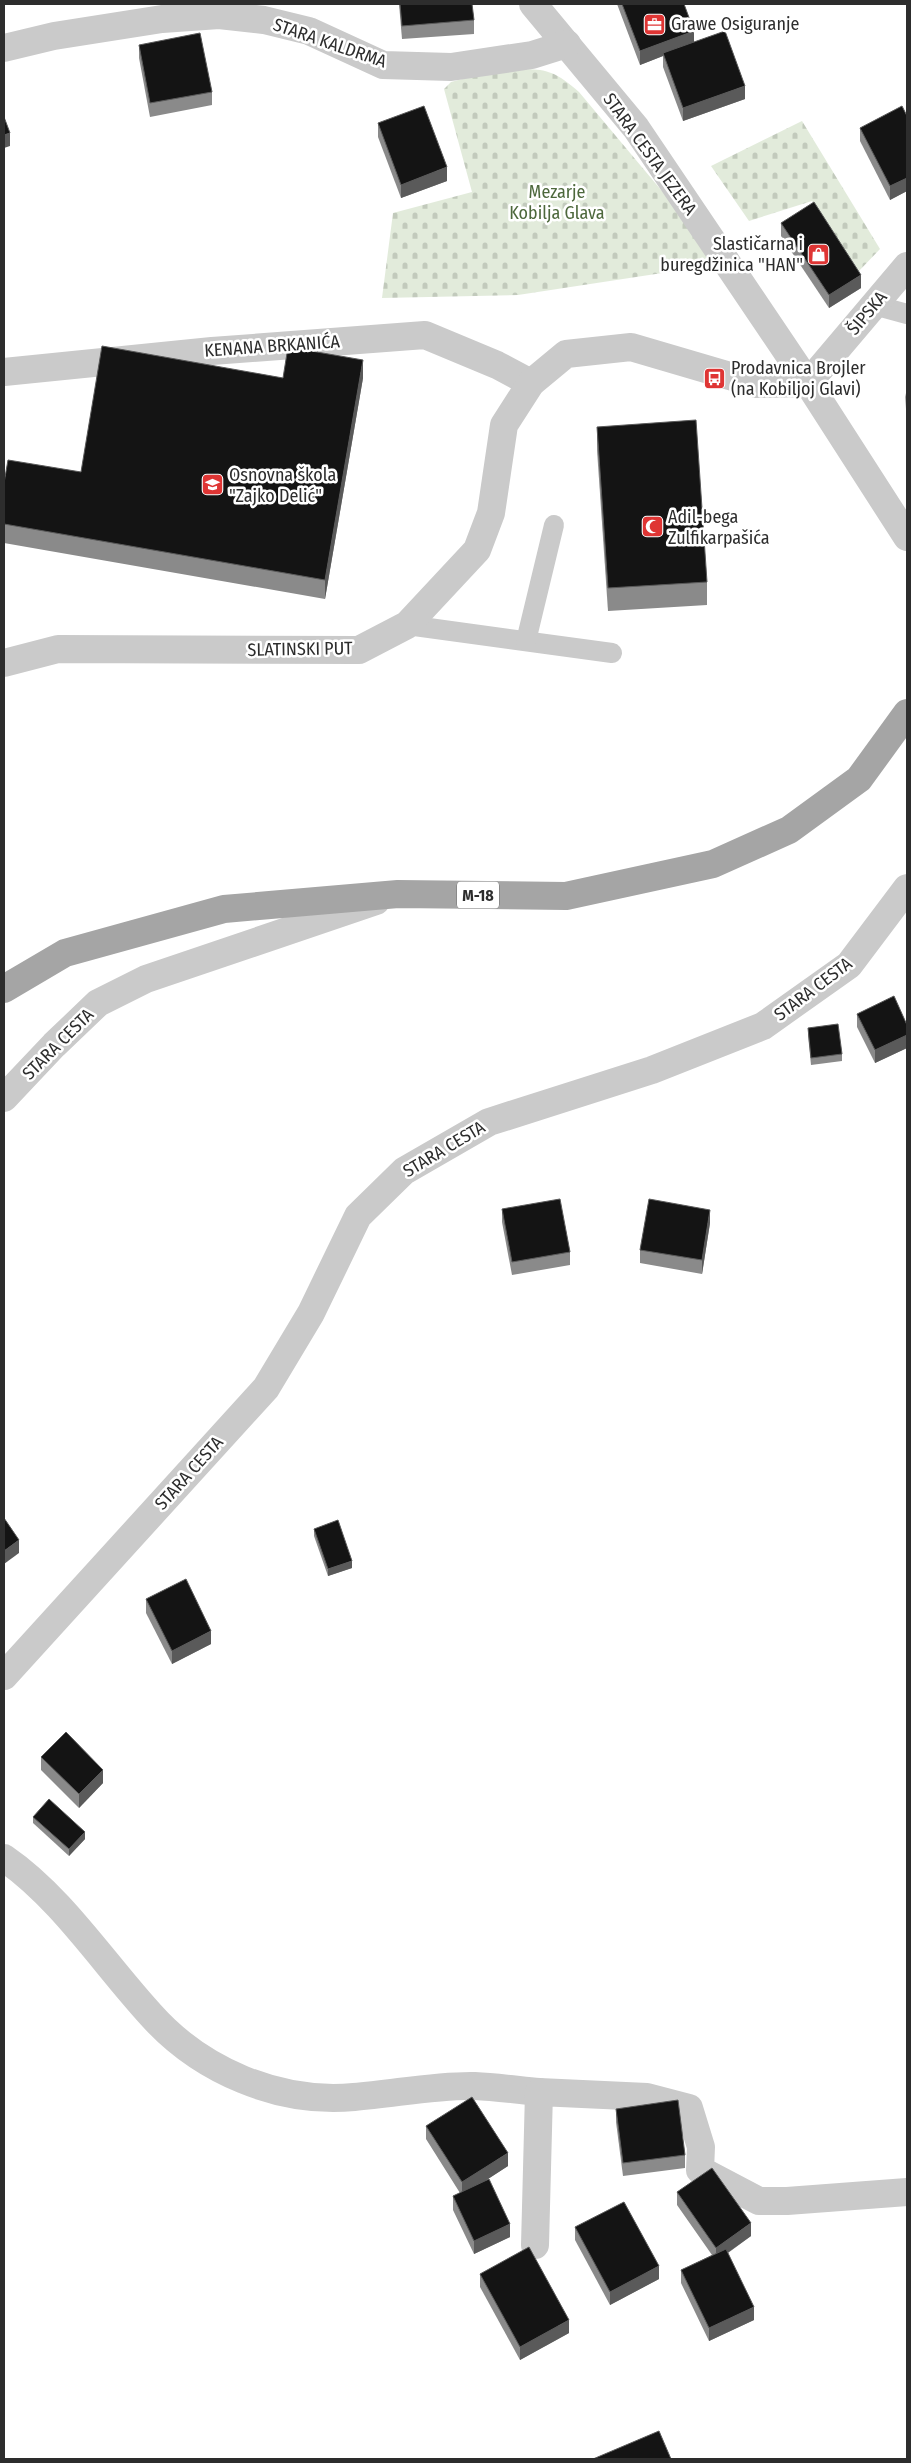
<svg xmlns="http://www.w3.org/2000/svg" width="911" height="2463" font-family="'Fira Sans Condensed',sans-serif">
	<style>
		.cemetery { fill: url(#cemetery-stones) }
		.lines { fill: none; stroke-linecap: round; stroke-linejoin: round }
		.lane { stroke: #cacaca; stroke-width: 20 }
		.street { stroke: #cacaca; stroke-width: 28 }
		.primary { stroke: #a5a5a5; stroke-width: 28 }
		.wall { fill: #8a8a8a }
		.shaded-wall { fill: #5a5a5a }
		.building { fill: #141414; stroke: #5a5a5a }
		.labels { text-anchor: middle; stroke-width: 5; stroke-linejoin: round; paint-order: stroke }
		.shield { fill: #fff; stroke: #6c6c6c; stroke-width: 1 }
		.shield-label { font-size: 16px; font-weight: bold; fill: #2d2d2d }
		.poi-label { font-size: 18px; fill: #2d2d2d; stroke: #fff; text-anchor: start }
		.street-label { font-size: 18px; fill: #2d2d2d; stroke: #fff }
		.park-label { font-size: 18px; fill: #4d683c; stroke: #fff }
	</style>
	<defs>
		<pattern id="cemetery-stones" width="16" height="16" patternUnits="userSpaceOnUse" patternTransform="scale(1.25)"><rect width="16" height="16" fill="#e2ebdb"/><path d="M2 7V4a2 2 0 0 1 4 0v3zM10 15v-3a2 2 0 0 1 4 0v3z" fill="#c2cabc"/></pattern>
	</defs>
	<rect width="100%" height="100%" fill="#fff"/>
	<g class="cemetery">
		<path d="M496,70C536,70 547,63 579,92L713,252L695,268L518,295L382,298L393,213L472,192L444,89L451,82Z"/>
		<path d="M802,121L880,249L858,272L812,201L749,221L711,166Z"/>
	</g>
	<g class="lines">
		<g class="lane">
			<path d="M874,305L907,314"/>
			<path d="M407,625L612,653"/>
			<path d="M526,641L554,525"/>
		</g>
		<g class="street">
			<path d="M533,4L636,128L808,383L907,537"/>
			<path d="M4,48L54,36L162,19L219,15L264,20L309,31L383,65L451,67L532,55L567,44"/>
			<path d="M4,372L212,351L425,335L497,365L531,383"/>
			<path d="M4,663L58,649L359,650L407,625L477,550L491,513L504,425L531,383L566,354L631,347L757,384L808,383L907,266"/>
			<path d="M4,1098L54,1045L98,1003L146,979L376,901"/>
			<path d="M4,1676L266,1388L311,1313L358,1216L404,1171L489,1122L652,1070L763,1026L849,965L907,888"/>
			<path d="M4,1858C61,1897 104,1964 151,2015C201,2071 279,2104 354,2097C394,2094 435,2085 475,2086C496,2087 518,2090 539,2092"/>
			<path d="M535,2245L539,2092L647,2097L689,2108L701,2147L700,2170L759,2201H787L907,2192"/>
		</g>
		<path class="primary" d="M4,989L65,953L224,909L398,894L566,896L713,864L789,830L859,779L907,713"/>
	</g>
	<g class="wall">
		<path d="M399,4H472L474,20V34L402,39Z"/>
		<path d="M617,4H684L694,42L745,99L683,121L663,67V56L640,65Z"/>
		<path d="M139,45L212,92V105L150,117L139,58Z"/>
		<path d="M907,116V191L890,200L860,141V128Z"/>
		<path d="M378,123L447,181L401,198L378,137Z"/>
		<path d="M781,223L861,288L829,308L781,236Z"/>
		<path d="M283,378H363L325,599L4,543V483L81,472Z"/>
		<path d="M597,427L707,582V605L608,611L597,450Z"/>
		<path d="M857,1014L907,1025V1048L875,1063L857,1027Z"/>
		<path d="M808,1028L842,1054V1061L811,1065L808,1035Z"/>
		<path d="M502,1209L570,1252V1265L512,1275L502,1222Z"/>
		<path d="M710,1223L702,1274L640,1263V1250Z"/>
		<path d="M314,1529L352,1568L328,1576L314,1536Z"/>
		<path d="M146,1599L211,1644L172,1664L146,1613Z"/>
		<path d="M41,1757L103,1783L79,1808L41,1770Z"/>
		<path d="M33,1817L85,1839L69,1856L33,1823Z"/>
		<path d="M616,2109L685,2155V2168L623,2176L616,2122Z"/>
		<path d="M426,2126L508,2166L486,2180L510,2237L474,2254L453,2210V2196L460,2193L426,2139Z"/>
		<path d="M677,2192L751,2236L728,2253L754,2320L709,2341L681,2283V2270L712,2255L677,2205Z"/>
		<path d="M575,2227L659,2279L610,2305L575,2240Z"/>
		<path d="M480,2274L569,2333L520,2360L480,2287Z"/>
	</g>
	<g class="shaded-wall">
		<path d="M694,31V44L663,53V56L640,65V51Z"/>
		<path d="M745,86V99L683,121V108Z"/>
		<path d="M10,133V146L4,148V135Z"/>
		<path d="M447,167V181L401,198V185Z"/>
		<path d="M907,178V191L890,200V186Z"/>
		<path d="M861,275V288L829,308V295Z"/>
		<path d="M363,360V378L325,599V580Z"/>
		<path d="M907,1035V1048L875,1063V1050Z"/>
		<path d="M710,1210V1223L702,1274V1260Z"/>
		<path d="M5,1345V1364L4,1365V1346Z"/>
		<path d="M19,1540V1553L4,1564V1551Z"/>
		<path d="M352,1561V1568L328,1576V1569Z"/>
		<path d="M211,1631V1644L172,1664V1651Z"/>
		<path d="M103,1770V1783L79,1808V1794Z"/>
		<path d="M85,1832V1839L69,1856V1849Z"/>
		<path d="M508,2153V2166L462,2196V2182Z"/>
		<path d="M751,2223V2236L716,2261V2248Z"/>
		<path d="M510,2224V2237L474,2254V2241Z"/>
		<path d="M659,2266V2279L610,2305V2292Z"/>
		<path d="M754,2307V2320L709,2341V2328Z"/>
		<path d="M569,2320V2333L520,2360V2347Z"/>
	</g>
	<g class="building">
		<path d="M400,4H472L474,20L402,26Z"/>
		<path d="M622,4H684L694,31L640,51Z"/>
		<path d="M725,31L745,86L683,108L663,53Z"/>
		<path d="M200,33L212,92L150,103L139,45Z"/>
		<path d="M424,106L447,167L401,185L378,123Z"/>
		<path d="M902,106L907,116V178L890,186L860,128Z"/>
		<path d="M4,117L10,133L4,135Z"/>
		<path d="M814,202L861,275L829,295L781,223Z"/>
		<path d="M102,346L283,378L288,347L363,360L325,580L4,524V483L8,460L81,472Z"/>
		<path d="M907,389V421L906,397Z"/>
		<path d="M696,420L707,582L608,588L597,427Z"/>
		<path d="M894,996L907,1025V1035L875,1050L857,1014Z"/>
		<path d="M838,1024L842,1054L811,1058L808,1028Z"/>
		<path d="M560,1199L570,1252L512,1262L502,1209Z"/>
		<path d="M649,1199L710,1210L702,1260L640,1250Z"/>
		<path d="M4,1518L19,1540L4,1551Z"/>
		<path d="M338,1520L352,1561L328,1569L314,1529Z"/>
		<path d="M186,1579L211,1631L172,1651L146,1599Z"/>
		<path d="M66,1732L103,1770L79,1794L41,1757Z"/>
		<path d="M49,1799L85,1832L69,1849L33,1817Z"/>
		<path d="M472,2097L508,2153L462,2182L426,2126Z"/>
		<path d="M678,2100L685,2155L623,2163L616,2109Z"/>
		<path d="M712,2168L751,2223L716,2248L677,2192Z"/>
		<path d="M489,2179L510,2224L474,2241L453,2196Z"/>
		<path d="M624,2202L659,2266L610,2292L575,2227Z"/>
		<path d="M529,2247L569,2320L520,2347L480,2274Z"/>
		<path d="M726,2249L754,2307L709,2328L681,2270Z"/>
		<path d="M659,2431L671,2459H593Z"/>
	</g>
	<defs>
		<symbol id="office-square" viewBox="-11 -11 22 22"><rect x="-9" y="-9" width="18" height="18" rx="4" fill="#df3534" stroke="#fff"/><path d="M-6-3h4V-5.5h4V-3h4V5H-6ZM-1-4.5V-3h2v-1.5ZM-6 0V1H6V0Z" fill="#fff"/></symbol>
		<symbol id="shop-square" viewBox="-11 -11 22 22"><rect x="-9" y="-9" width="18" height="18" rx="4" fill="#df3534" stroke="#fff"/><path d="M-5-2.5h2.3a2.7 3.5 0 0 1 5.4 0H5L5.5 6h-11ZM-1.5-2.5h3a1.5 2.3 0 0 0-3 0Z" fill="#fff"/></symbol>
		<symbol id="bus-square" viewBox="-11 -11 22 22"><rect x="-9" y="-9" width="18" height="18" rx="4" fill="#df3534" stroke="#fff"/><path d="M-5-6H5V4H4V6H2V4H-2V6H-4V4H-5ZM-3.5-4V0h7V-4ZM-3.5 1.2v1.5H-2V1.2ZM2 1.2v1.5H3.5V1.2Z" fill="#fff"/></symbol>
		<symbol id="school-square" viewBox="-11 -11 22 22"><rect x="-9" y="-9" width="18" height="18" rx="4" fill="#df3534" stroke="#fff"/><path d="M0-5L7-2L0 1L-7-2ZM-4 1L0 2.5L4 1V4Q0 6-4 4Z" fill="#fff"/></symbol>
		<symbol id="mosque-square" viewBox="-11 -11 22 22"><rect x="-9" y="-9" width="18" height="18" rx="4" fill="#df3534" stroke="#fff"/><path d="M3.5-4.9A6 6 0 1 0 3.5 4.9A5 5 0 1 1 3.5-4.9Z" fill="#fff"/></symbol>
	</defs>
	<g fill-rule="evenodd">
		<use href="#office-square" x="642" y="12" width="25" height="25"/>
		<use href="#shop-square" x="806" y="242" width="25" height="25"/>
		<use href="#bus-square" x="702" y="366" width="25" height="25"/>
		<use href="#school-square" x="200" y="472" width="25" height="25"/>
		<use href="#mosque-square" x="640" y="514" width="25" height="25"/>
	</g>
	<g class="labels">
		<rect class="shield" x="457" y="881.5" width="42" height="27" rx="4"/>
		<g class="shield-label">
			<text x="478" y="901">M-18</text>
		</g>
		<g class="poi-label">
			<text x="671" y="30">Grawe Osiguranje</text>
			<text x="803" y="250" text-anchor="end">Slastičarna i<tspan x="803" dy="21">buregdžinica "HAN"</tspan></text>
			<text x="731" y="374">Prodavnica Brojler<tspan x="731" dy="21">(na Kobiljoj Glavi)</tspan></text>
			<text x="229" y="481">Osnovna škola<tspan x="229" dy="21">"Zajko Delić"</tspan></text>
			<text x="668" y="523">Adil-bega<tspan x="668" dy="21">Zulfikarpašića</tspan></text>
		</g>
		<g class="street-label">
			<text transform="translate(330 43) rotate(19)" y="6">STARA KALDRMA</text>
			<text transform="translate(650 154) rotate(54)" y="6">STARA CESTA JEZERA</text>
			<text transform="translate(867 313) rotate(-50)" y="6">ŠIPSKA</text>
			<text transform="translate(272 346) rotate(-4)" y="6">KENANA BRKANIĆA</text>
			<text transform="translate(300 649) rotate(-1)" y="6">SLATINSKI PUT</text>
			<text transform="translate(813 989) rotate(-37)" y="6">STARA CESTA</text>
			<text transform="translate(58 1044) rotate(-45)" y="6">STARA CESTA</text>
			<text transform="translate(444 1149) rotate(-31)" y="6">STARA CESTA</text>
			<text transform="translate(189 1473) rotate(-48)" y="6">STARA CESTA</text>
		</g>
		<g class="park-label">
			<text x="557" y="198">Mezarje<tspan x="557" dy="21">Kobilja Glava</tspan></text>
		</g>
	</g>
	<rect width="911" height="2463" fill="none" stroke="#2d2d2d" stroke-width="10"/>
</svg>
